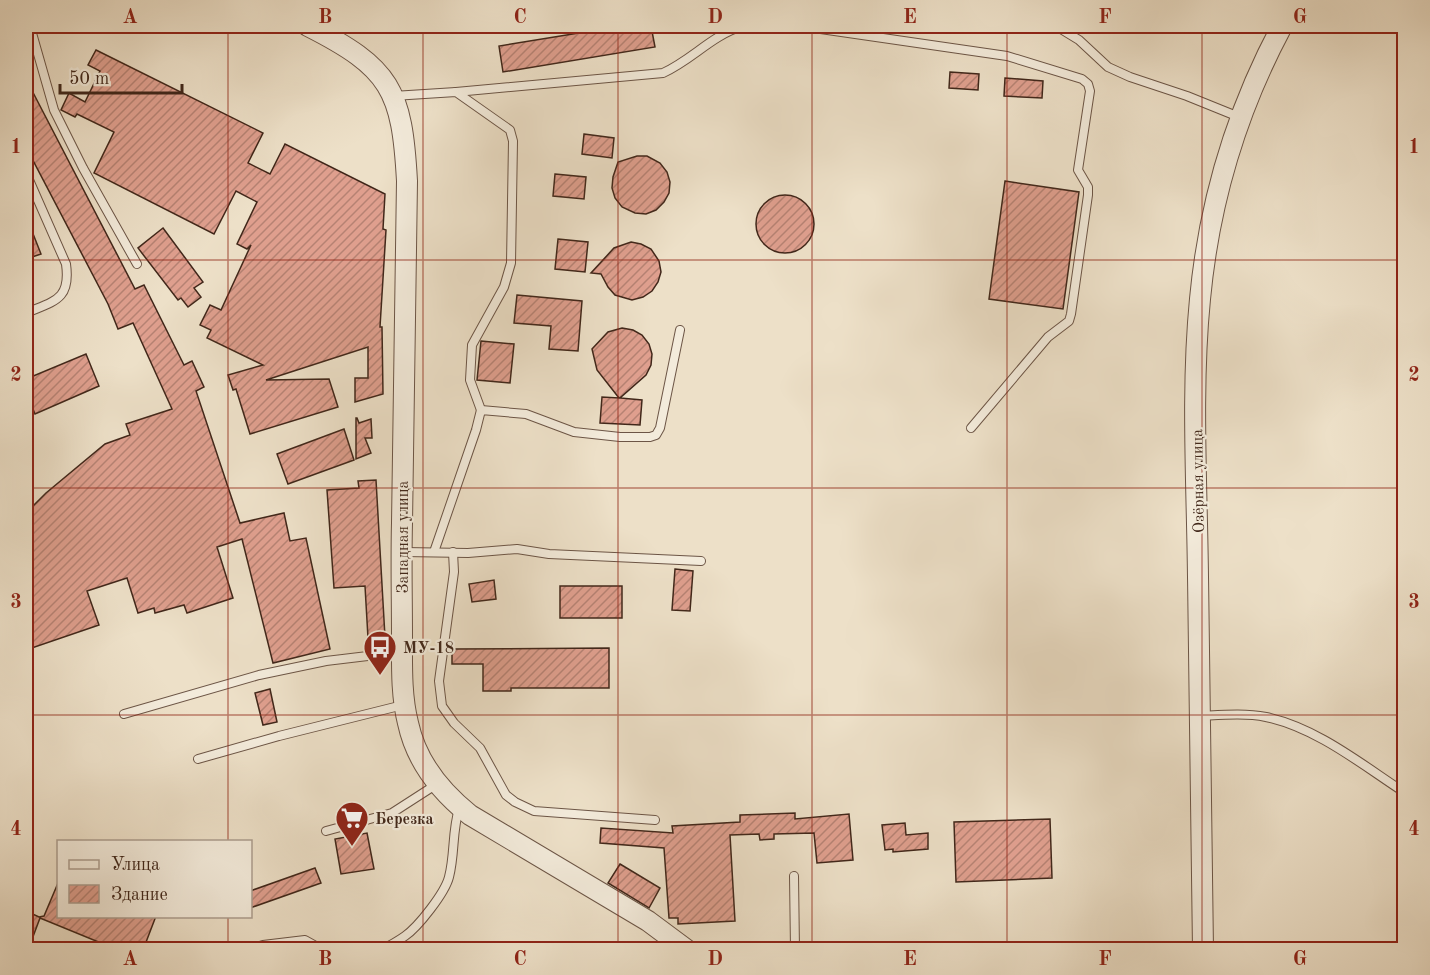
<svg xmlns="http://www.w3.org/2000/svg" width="1430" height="975" font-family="'Old Standard TT',serif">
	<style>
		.building { fill: url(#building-hatch); stroke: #41271a; stroke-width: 1.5 }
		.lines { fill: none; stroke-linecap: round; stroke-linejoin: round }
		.service-casing { stroke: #6c5546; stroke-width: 10 }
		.tertiary-casing { stroke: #6c5546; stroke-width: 22 }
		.service { stroke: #f3ebdb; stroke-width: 8 }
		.tertiary { stroke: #f3ebdb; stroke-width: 20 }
		.grid { fill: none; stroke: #8f2418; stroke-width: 1.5; stroke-opacity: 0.55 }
		.labels { text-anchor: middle; stroke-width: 4.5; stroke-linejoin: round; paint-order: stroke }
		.street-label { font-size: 16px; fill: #41271a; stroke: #f3ebdb }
		.poi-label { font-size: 16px; font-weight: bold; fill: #41271a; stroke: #f3ebdb; text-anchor: start }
		.neatline { fill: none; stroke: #8f2418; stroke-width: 2 }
		.grid-label { font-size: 20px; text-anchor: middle; font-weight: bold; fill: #8f2418 }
	</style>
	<defs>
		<pattern id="building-hatch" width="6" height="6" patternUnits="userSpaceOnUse" patternTransform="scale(1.5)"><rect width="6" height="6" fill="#df9f8e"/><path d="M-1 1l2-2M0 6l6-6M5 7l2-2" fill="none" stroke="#b68273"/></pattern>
	</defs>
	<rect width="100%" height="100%" fill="#ede0c8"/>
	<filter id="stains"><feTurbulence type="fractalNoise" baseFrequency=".00333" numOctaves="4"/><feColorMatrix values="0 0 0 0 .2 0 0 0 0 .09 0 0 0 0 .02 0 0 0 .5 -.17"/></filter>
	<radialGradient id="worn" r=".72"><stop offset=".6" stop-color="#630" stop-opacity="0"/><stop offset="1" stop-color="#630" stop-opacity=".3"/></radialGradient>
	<g class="building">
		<path d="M622,26H651L655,47L503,72L499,46Z"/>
		<path d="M96,50L263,133L248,163L270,174L285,144L385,194L383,229L386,230L380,327H382L383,394L355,402V378H368V347L266,380L329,379L338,407L250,434L236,389L233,390L228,375L263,365L207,338L211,330L200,325L210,305L221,310L251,245L247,249L237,244L257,202L236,191L214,234L94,173L114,132L77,114L75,117L61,110L69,93L85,102L100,71L88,65Z"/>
		<path d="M950,72L979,74L978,90L949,88Z"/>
		<path d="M1005,78L1043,81L1042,98L1004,96Z"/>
		<path d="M26,79L135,289L144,285L184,365L192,361L204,387L196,391L240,523L284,513L290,541L306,538L330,649L273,663L242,539L217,547L233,598L187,613L184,605L155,613L154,608L138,613L127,578L87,591L99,625L26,650V513L46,493L105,444L130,435L126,424L172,409L133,323L118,329L108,304L26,147Z"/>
		<path d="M584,134L614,138L612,158L582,154Z"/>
		<path d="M637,156H647L660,163L667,172L670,182L669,193L664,202L656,210L646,214L635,213L622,207L615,198L612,188L613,177L618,162Z"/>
		<path d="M555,174L586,177L584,199L553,196Z"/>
		<path d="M1005,181L1079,192L1063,309L989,299Z"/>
		<circle cx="785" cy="224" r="29"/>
		<path d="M26,216L41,254L26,259Z"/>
		<path d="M163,228L203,282L194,288L201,297L188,307L181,298L178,300L138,248Z"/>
		<path d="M558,239L588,242L585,272L555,269Z"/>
		<path d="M631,242L641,244L651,249L659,261L661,272L658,282L652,291L643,297L632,300L615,295L608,287L601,274L591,273L614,248Z"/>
		<path d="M517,295L582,301L578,351L549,349L551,326L514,323Z"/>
		<path d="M622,328L633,330L642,335L649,344L652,354L651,365L646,375L620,398L642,400L640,425L600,423L602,397L619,398L597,370L592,349L608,332Z"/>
		<path d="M481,341L514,344L510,383L477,380Z"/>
		<path d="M86,354L99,386L35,414L26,392V379Z"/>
		<path d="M356,418H357L359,423L371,419L372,438H365L371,453L356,459Z"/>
		<path d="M344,429L354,460L288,484L277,454Z"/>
		<path d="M376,480L385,637L368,638L365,586L334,588L327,490L359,488L358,481Z"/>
		<path d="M675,569L693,571L690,611L672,610Z"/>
		<path d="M494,580L496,599L472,602L469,584Z"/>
		<rect x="560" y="586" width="62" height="32"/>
		<path d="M609,648V688H511V691H483V664H452V649Z"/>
		<path d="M270,689L277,722L263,725L255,693Z"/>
		<path d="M795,813V819L849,814L853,860L817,863L814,833L774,834V839L760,840L759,834L730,835L735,921L678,924V918H669L664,848L600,843L601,828L673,833L672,826L740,822V815Z"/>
		<path d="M1050,819L1052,878L956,882L954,822Z"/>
		<path d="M905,823L906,835L928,833V849L893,852V849L885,850L882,825Z"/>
		<path d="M367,833L374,869L341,874L335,839Z"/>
		<path d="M620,864L660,888L649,908L608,883Z"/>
		<path d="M315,868L321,883L250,908V891Z"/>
		<path d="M58,883V916H156L143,950H118L40,918L28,950H26V911L39,917L44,916Z"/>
	</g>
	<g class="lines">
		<defs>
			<g id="service">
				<path d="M30,26L54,110L83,168L137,264"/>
				<path d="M446,26L458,28L475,26"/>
				<path d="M800,26L1007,56L1082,79L1088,84L1090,91L1078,170L1088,187V195L1071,314L1069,321L1048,337L971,428"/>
				<path d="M1045,26L1061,29L1079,40L1108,67L1130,77L1187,96L1239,117"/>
				<path d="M456,92L663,73C692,60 712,35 743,26"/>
				<path d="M393,96L456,92L510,130L513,141L511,263L504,287L472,345L470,380L481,410"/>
				<path d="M26,173L66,264C71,300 54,301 26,313"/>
				<path d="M26,448V449"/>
				<path d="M403,552L468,553L517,549L549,554L701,561"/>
				<path d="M434,552L476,430L481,410L526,414L574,432L620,437H650L656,435L660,428L680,330"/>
				<path d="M453,552L454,572L439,681L442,706L454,723L480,748L506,795L515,802L534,811L655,820"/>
				<path d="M124,714L259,675L326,661L401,652"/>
				<path d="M1201,716C1222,715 1245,713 1266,717C1317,728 1361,764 1404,792"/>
				<path d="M198,759L279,736L403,705"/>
				<path d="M326,831L392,813L437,784"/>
				<path d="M794,876L795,950"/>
				<path d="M247,950L263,945L305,940L323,950"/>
				<path d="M381,950C389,946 398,941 405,936C418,927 445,893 449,877C455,854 452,831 459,809"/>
			</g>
			<g id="tertiary">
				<path d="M308,26C391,68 402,90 407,181C405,295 404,409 402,523C401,561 402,599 402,637C402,665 401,695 408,723C416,761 440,791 470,815L648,921L687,950"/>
				<path d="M1203,950C1201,825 1200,701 1198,577C1197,485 1191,391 1200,299C1209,203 1237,110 1282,26"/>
			</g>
		</defs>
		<use href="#service" class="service-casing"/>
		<use href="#tertiary" class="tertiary-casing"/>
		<use href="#service" class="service"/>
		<use href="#tertiary" class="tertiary"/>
	</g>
	<path class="grid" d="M228,26V842M423,26V950M618,26V950M812,26V950M1007,26V950M1202,26V950M26,260H1404M26,488H1404M26,715H1404M228,916V950"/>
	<defs>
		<symbol id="bus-pin" viewBox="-11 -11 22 30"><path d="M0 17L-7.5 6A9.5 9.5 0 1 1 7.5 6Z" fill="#8f2418" stroke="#f3ebdb"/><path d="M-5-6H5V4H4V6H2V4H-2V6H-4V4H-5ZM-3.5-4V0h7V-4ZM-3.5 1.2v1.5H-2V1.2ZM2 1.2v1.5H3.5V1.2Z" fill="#fff"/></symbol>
		<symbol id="supermarket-pin" viewBox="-11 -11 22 30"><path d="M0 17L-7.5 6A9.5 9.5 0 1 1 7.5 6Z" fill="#8f2418" stroke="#f3ebdb"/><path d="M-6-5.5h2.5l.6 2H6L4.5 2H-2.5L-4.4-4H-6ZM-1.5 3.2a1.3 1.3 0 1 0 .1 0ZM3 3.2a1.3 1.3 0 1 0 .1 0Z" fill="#fff"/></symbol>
	</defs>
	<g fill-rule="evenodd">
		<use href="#bus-pin" x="361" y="628" width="38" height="52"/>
		<use href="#supermarket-pin" x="333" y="799" width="38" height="52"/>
	</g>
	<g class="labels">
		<g class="street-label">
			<text transform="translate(1197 481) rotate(-91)" y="6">Озёрная улица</text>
			<text transform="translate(402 537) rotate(-90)" y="6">Западная улица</text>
		</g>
		<g class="poi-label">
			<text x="403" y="653">МУ-18</text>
			<text x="375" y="824">Березка</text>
		</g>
	</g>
	<rect width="1430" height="975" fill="none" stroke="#ede0c8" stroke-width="66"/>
	<rect x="57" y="840" width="195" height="78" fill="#f3ebdb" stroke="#ac9d8e" stroke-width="1.5"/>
	<rect x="69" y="860" width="30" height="9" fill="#f3ebdb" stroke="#ac9d8e" stroke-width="1.5"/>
	<text x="111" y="870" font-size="18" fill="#41271a">Улица</text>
	<rect x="69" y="885" width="30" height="18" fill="url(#building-hatch)" stroke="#ac9d8e" stroke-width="1.5"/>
	<text x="111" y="900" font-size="18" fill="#41271a">Здание</text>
	<path d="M60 84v9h122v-9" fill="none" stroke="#41271a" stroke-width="3"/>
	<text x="69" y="84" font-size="18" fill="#41271a" stroke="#f3ebdb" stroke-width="4.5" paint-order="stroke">50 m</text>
	<rect x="33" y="33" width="1364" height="909" class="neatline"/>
	<g class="grid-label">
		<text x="130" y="23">A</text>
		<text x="325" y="23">B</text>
		<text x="520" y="23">C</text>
		<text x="715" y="23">D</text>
		<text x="910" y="23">E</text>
		<text x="1105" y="23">F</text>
		<text x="1300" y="23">G</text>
		<text x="16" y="153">1</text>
		<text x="1414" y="153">1</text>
		<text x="16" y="381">2</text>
		<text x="1414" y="381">2</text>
		<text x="16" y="608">3</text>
		<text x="1414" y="608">3</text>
		<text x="16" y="835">4</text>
		<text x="1414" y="835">4</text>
		<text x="130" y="965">A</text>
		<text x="325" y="965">B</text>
		<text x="520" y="965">C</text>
		<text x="715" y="965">D</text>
		<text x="910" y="965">E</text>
		<text x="1105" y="965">F</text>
		<text x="1300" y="965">G</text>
	</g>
	<rect width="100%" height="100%" filter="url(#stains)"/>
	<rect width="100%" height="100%" fill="url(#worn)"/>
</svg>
